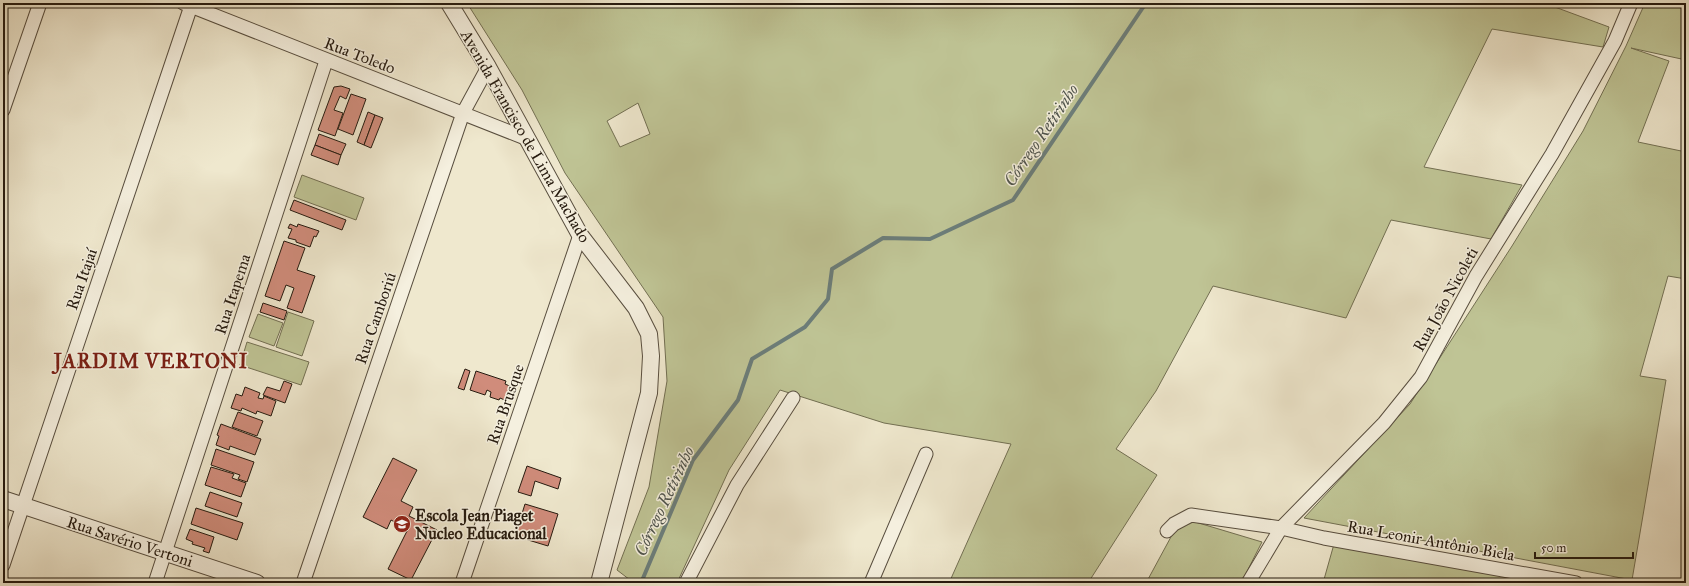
<svg xmlns="http://www.w3.org/2000/svg" width="1689" height="586" font-family="'IM FELL Great Primer',serif">
	<style>
		.green { fill: #bfc495; stroke: #726f52; fill-rule: evenodd }
		.lines { fill: none; stroke-linecap: round; stroke-linejoin: round }
		.stream { stroke: #6c7d79; stroke-width: 4 }
		.building { fill: #d08c7b; stroke: #251a0f }
		.minor-casing { stroke: #584e3f; stroke-width: 15 }
		.tertiary-casing { stroke: #584e3f; stroke-width: 18 }
		.minor { stroke: #f5f0df; stroke-width: 13 }
		.tertiary { stroke: #f5f0df; stroke-width: 16 }
		.labels { text-anchor: middle; stroke-width: 3; stroke-linejoin: round; paint-order: stroke }
		.street-label { font-size: 16px; fill: #251a0f; stroke: #f5f0df }
		.poi-label { font-size: 16px; font-weight: bold; fill: #251a0f; stroke: #f5f0df; text-anchor: start }
		.water-label { font-size: 17px; font-style: italic; fill: #4f544d; stroke: #f5f0df }
		.district-label { font-size: 20px; font-weight: bold; letter-spacing: 1px; fill: #7a1f14; stroke: #f5f0df }
	</style>
	<rect width="100%" height="100%" fill="#efe8ce"/>
	<filter id="stains"><feTurbulence type="fractalNoise" baseFrequency=".005" numOctaves="4"/><feColorMatrix values="0 0 0 0 .2 0 0 0 0 .09 0 0 0 0 .02 0 0 0 .5 -.17"/></filter>
	<radialGradient id="worn" r=".72"><stop offset=".6" stop-color="#630" stop-opacity="0"/><stop offset="1" stop-color="#630" stop-opacity=".3"/></radialGradient>
	<g class="green">
		<path d="M467,3H1544L1609,27L1603,47L1492,29L1424,167L1522,185L1491,239L1391,220L1346,318L1213,286L1156,391L1116,449L1157,475L1088,583H949L1011,444L884,423L780,390L729,470L677,583H634L617,570L649,487L667,381L663,317L565,173L522,90ZM638,103L650,134L620,147L607,121Z"/>
		<path d="M1645,3H1686V60L1631,48L1669,61L1638,142L1686,152V279L1668,276L1640,376L1666,380L1632,580L1304,518L1410,404L1512,246L1583,131L1626,46Z"/>
		<path d="M302,175L364,198L356,220L294,197Z"/>
		<path d="M288,312L314,321L302,356L276,347Z"/>
		<path d="M258,314L283,323L274,346L249,337Z"/>
		<path d="M247,342L309,362L301,385L240,365Z"/>
		<path d="M1192,521L1262,542L1241,583H1146L1172,535L1179,528Z"/>
		<path d="M1334,544L1548,583H1323Z"/>
	</g>
	<g class="lines">
		<path class="stream" d="M641,583L693,460L738,400L752,359L805,327L828,299L832,269L883,238L930,239L1013,200L1146,3"/>
	</g>
	<g class="building">
		<path d="M341,86L350,89L346,99L340,96L334,110L343,113L335,136L318,130L334,87Z"/>
		<path d="M351,94L366,99L353,135L338,129Z"/>
		<path d="M368,112L375,115L364,145L357,142Z"/>
		<path d="M375,115L383,118L371,148L364,145Z"/>
		<path d="M319,134L346,144L341,155L315,145Z"/>
		<path d="M315,145L341,155L338,165L311,155Z"/>
		<path d="M294,200L346,220L342,230L290,210Z"/>
		<path d="M290,224L297,227L298,224L319,231L316,237L314,236L310,247L296,242V240L288,238L292,229L288,228Z"/>
		<path d="M284,241L305,248L297,270L315,276L302,313L287,308L294,288L286,285L280,301L265,296Z"/>
		<path d="M263,303L287,311L284,320L260,312Z"/>
		<path d="M465,369L470,371L464,390L458,388Z"/>
		<path d="M476,371L506,381L505,384L512,387L507,401L500,398L499,400L490,397L491,392L487,390L485,395L470,390Z"/>
		<path d="M284,381L292,384L285,403L263,395L267,387L280,391Z"/>
		<path d="M245,387L260,393L258,398L263,399L264,396L276,401L271,416L257,411L256,414L242,408L241,411L231,408L236,394L242,396Z"/>
		<path d="M238,412L263,421L257,436L232,427Z"/>
		<path d="M221,424L261,439L255,455L230,446L229,450L216,445L219,436L217,435Z"/>
		<path d="M216,449L254,462L247,482L238,479L240,475L211,465Z"/>
		<path d="M393,458L417,470L401,501L413,507L409,516L437,530L411,580L388,569L408,529L391,520L387,529L363,517Z"/>
		<path d="M527,466L561,478L558,489L535,481L531,496L518,492Z"/>
		<path d="M211,467L234,474L232,478L246,483L241,497L205,485Z"/>
		<path d="M210,492L242,503L237,517L205,506Z"/>
		<path d="M525,504L558,514L548,546L515,536Z"/>
		<path d="M196,508L243,523L237,540L191,524Z"/>
		<path d="M190,529L214,537L209,553L203,551L205,548L192,544L193,542L186,539Z"/>
	</g>
	<g class="lines">
		<defs>
			<g id="minor">
				<path d="M183,3L525,138"/>
				<path d="M3,110L40,3"/>
				<path d="M1167,531L1174,524L1191,515L1281,528L1324,538L1576,583"/>
				<path d="M3,565L192,3"/>
				<path d="M155,583L326,61"/>
				<path d="M303,583L463,113L488,67"/>
				<path d="M462,583L580,235"/>
				<path d="M686,583L737,485L793,398"/>
				<path d="M871,583L926,454"/>
				<path d="M1248,583L1281,528L1384,423L1421,377L1476,276L1552,154L1615,41L1631,3"/>
			</g>
			<g id="tertiary">
				<path d="M449,3L488,67L580,235L636,308L649,334L651,356L649,393L599,583"/>
				<path d="M3,499L257,583"/>
			</g>
		</defs>
		<use href="#minor" class="minor-casing"/>
		<use href="#tertiary" class="tertiary-casing"/>
		<use href="#minor" class="minor"/>
		<use href="#tertiary" class="tertiary"/>
	</g>
	<defs>
		<symbol id="school-disc" viewBox="-11 -11 22 22"><circle r="9.5" fill="#8f2418" stroke="#f5f0df"/><path d="M0-5L7-2L0 1L-7-2ZM-4 1L0 2.5L4 1V4Q0 6-4 4Z" fill="#fff"/></symbol>
	</defs>
	<g fill-rule="evenodd">
		<use href="#school-disc" x="392" y="514" width="20" height="20"/>
	</g>
	<g class="labels">
		<g class="street-label">
			<text transform="translate(360 55) rotate(21)" y="6">Rua Toledo</text>
			<text transform="translate(526 136) rotate(60)" y="6">Avenida Francisco de Lima Machado</text>
			<text transform="translate(81 279) rotate(-71)" y="6">Rua Itajaí</text>
			<text transform="translate(232 294) rotate(-72)" y="6">Rua Itapema</text>
			<text transform="translate(1445 299) rotate(-61)" y="6">Rua João Nicoleti</text>
			<text transform="translate(375 318) rotate(-71)" y="6">Rua Camboriú</text>
			<text transform="translate(505 404) rotate(-71)" y="6">Rua Brusque</text>
			<text transform="translate(1431 540) rotate(10)" y="6">Rua Leonir Antônio Biela</text>
			<text transform="translate(130 541) rotate(18)" y="6">Rua Savério Vertoni</text>
		</g>
		<g class="poi-label">
			<text x="415" y="521">Escola Jean Piaget<tspan x="415" dy="18">Nucleo Educacional</tspan></text>
		</g>
		<g class="water-label">
			<text transform="translate(1041 135) rotate(-56)" y="6">Córrego Retirinho</text>
			<text transform="translate(664 501) rotate(-65)" y="6">Córrego Retirinho</text>
		</g>
		<g class="district-label">
			<text x="151" y="368">JARDIM VERTONI</text>
		</g>
	</g>
	<rect width="1689" height="586" fill="none" stroke="#efe8ce" stroke-width="16"/>
	<rect x="4" y="4" width="1681" height="578" fill="none" stroke="#251a0f" stroke-width="2"/>
	<rect x="8" y="8" width="1673" height="570" fill="none" stroke="#251a0f"/>
	<path d="M1535 552v6h98v-6" fill="none" stroke="#251a0f" stroke-width="2"/>
	<text x="1541" y="552" font-size="12" fill="#251a0f" stroke="#f5f0df" stroke-width="3" paint-order="stroke">50 m</text>
	<rect width="100%" height="100%" filter="url(#stains)"/>
	<rect width="100%" height="100%" fill="url(#worn)"/>
</svg>
